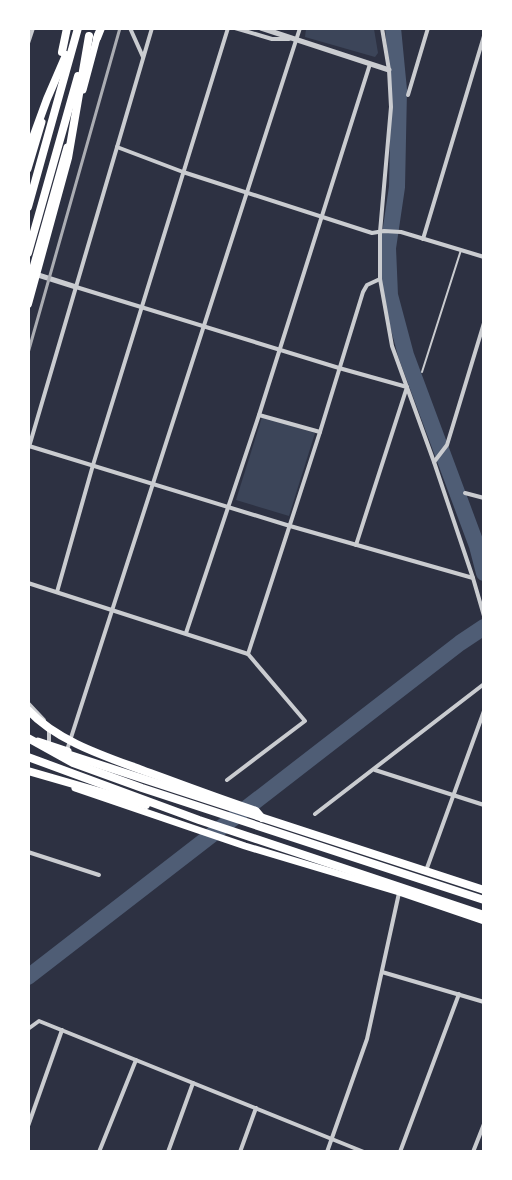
<svg xmlns="http://www.w3.org/2000/svg" width="512" height="1180" font-family="'DM Sans',sans-serif">
	<style>
		.green { fill: #3c4559 }
		.lines { fill: none; stroke-linecap: round; stroke-linejoin: round }
		.river { stroke: #4f5d75; stroke-width: 16 }
		.service { stroke: #caccd0; stroke-width: 2 }
		.minor { stroke: #caccd0; stroke-width: 4 }
		.tertiary { stroke: #caccd0; stroke-width: 5 }
		.trunk { stroke: #fff; stroke-width: 7 }
		.motorway { stroke: #fff; stroke-width: 8 }
		.rail { stroke: #abadb3; stroke-width: 3 }
	</style>
	<rect width="100%" height="100%" fill="#2d3142"/>
	<g class="green">
		<path d="M306,29H374L378,53L375,57L305,37Z"/>
		<path d="M262,417L315,433L289,516L236,500Z"/>
	</g>
	<g class="lines">
		<g class="river">
			<path d="M393,28L399,90L397,187L388,248L390,295L406,355L477,546L484,573"/>
			<path d="M28,977L460,643L484,627"/>
		</g>
		<path class="service" d="M422,372L461,250"/>
		<g class="minor">
			<path d="M130,28L143,57"/>
			<path d="M235,28L272,39H289"/>
			<path d="M382,28L389,70L391,107L380,232V279L392,346L434,462L473,578L484,616"/>
			<path d="M28,43L33,28"/>
			<path d="M408,95L428,28"/>
			<path d="M117,147L183,172L372,233L384,231L401,232L484,257"/>
			<path d="M423,239L484,36"/>
			<path d="M76,287L339,368L407,387L356,545"/>
			<path d="M259,415L320,432"/>
			<path d="M29,446L290,526L473,578"/>
			<path d="M29,447L152,28"/>
			<path d="M434,462L447,445L484,323"/>
			<path d="M465,493L484,498"/>
			<path d="M28,583L248,654L305,721L227,780"/>
			<path d="M57,592L93,465L228,28"/>
			<path d="M186,633L259,415L370,64"/>
			<path d="M248,654L320,432L363,292L367,285L380,279"/>
			<path d="M28,703L44,720"/>
			<path d="M49,729V745"/>
			<path d="M67,750L300,28"/>
			<path d="M375,770L484,805"/>
			<path d="M315,814L484,684"/>
			<path d="M28,852L99,875"/>
			<path d="M427,868L484,711"/>
			<path d="M382,972L484,1002"/>
			<path d="M28,1029L39,1021L364,1152"/>
			<path d="M28,1126L62,1030"/>
			<path d="M99,1152L136,1060"/>
			<path d="M168,1152L193,1083"/>
			<path d="M240,1152L256,1108"/>
			<path d="M327,1152L367,1039L399,893"/>
			<path d="M400,1152L459,994"/>
			<path d="M473,1152L484,1124"/>
		</g>
		<g class="tertiary">
			<path d="M261,28L389,70"/>
			<path d="M35,274L76,287"/>
		</g>
		<g class="trunk">
			<path d="M83,90L98,34"/>
			<path d="M28,169L42,122"/>
			<path d="M28,285L67,147"/>
			<path d="M38,741L68,751"/>
			<path d="M75,788L245,846L399,892L484,921"/>
		</g>
		<g class="motorway">
			<path d="M97,38L101,28"/>
			<path d="M62,52L67,28"/>
			<path d="M28,151L47,99L66,55"/>
			<path d="M28,207L78,28"/>
			<path d="M28,253L78,76"/>
			<path d="M28,304L68,158L89,36"/>
			<path d="M28,710C57,741 104,756 142,770C180,784 217,798 256,811L262,818"/>
			<path d="M28,738L73,763L142,788L484,900"/>
			<path d="M61,752L484,890"/>
			<path d="M28,757L199,820L484,915"/>
			<path d="M28,771L146,805"/>
		</g>
		<path class="rail" d="M28,353L120,28"/>
	</g>
	<rect width="512" height="1180" fill="none" stroke="#ffffff" stroke-width="60"/>
</svg>
